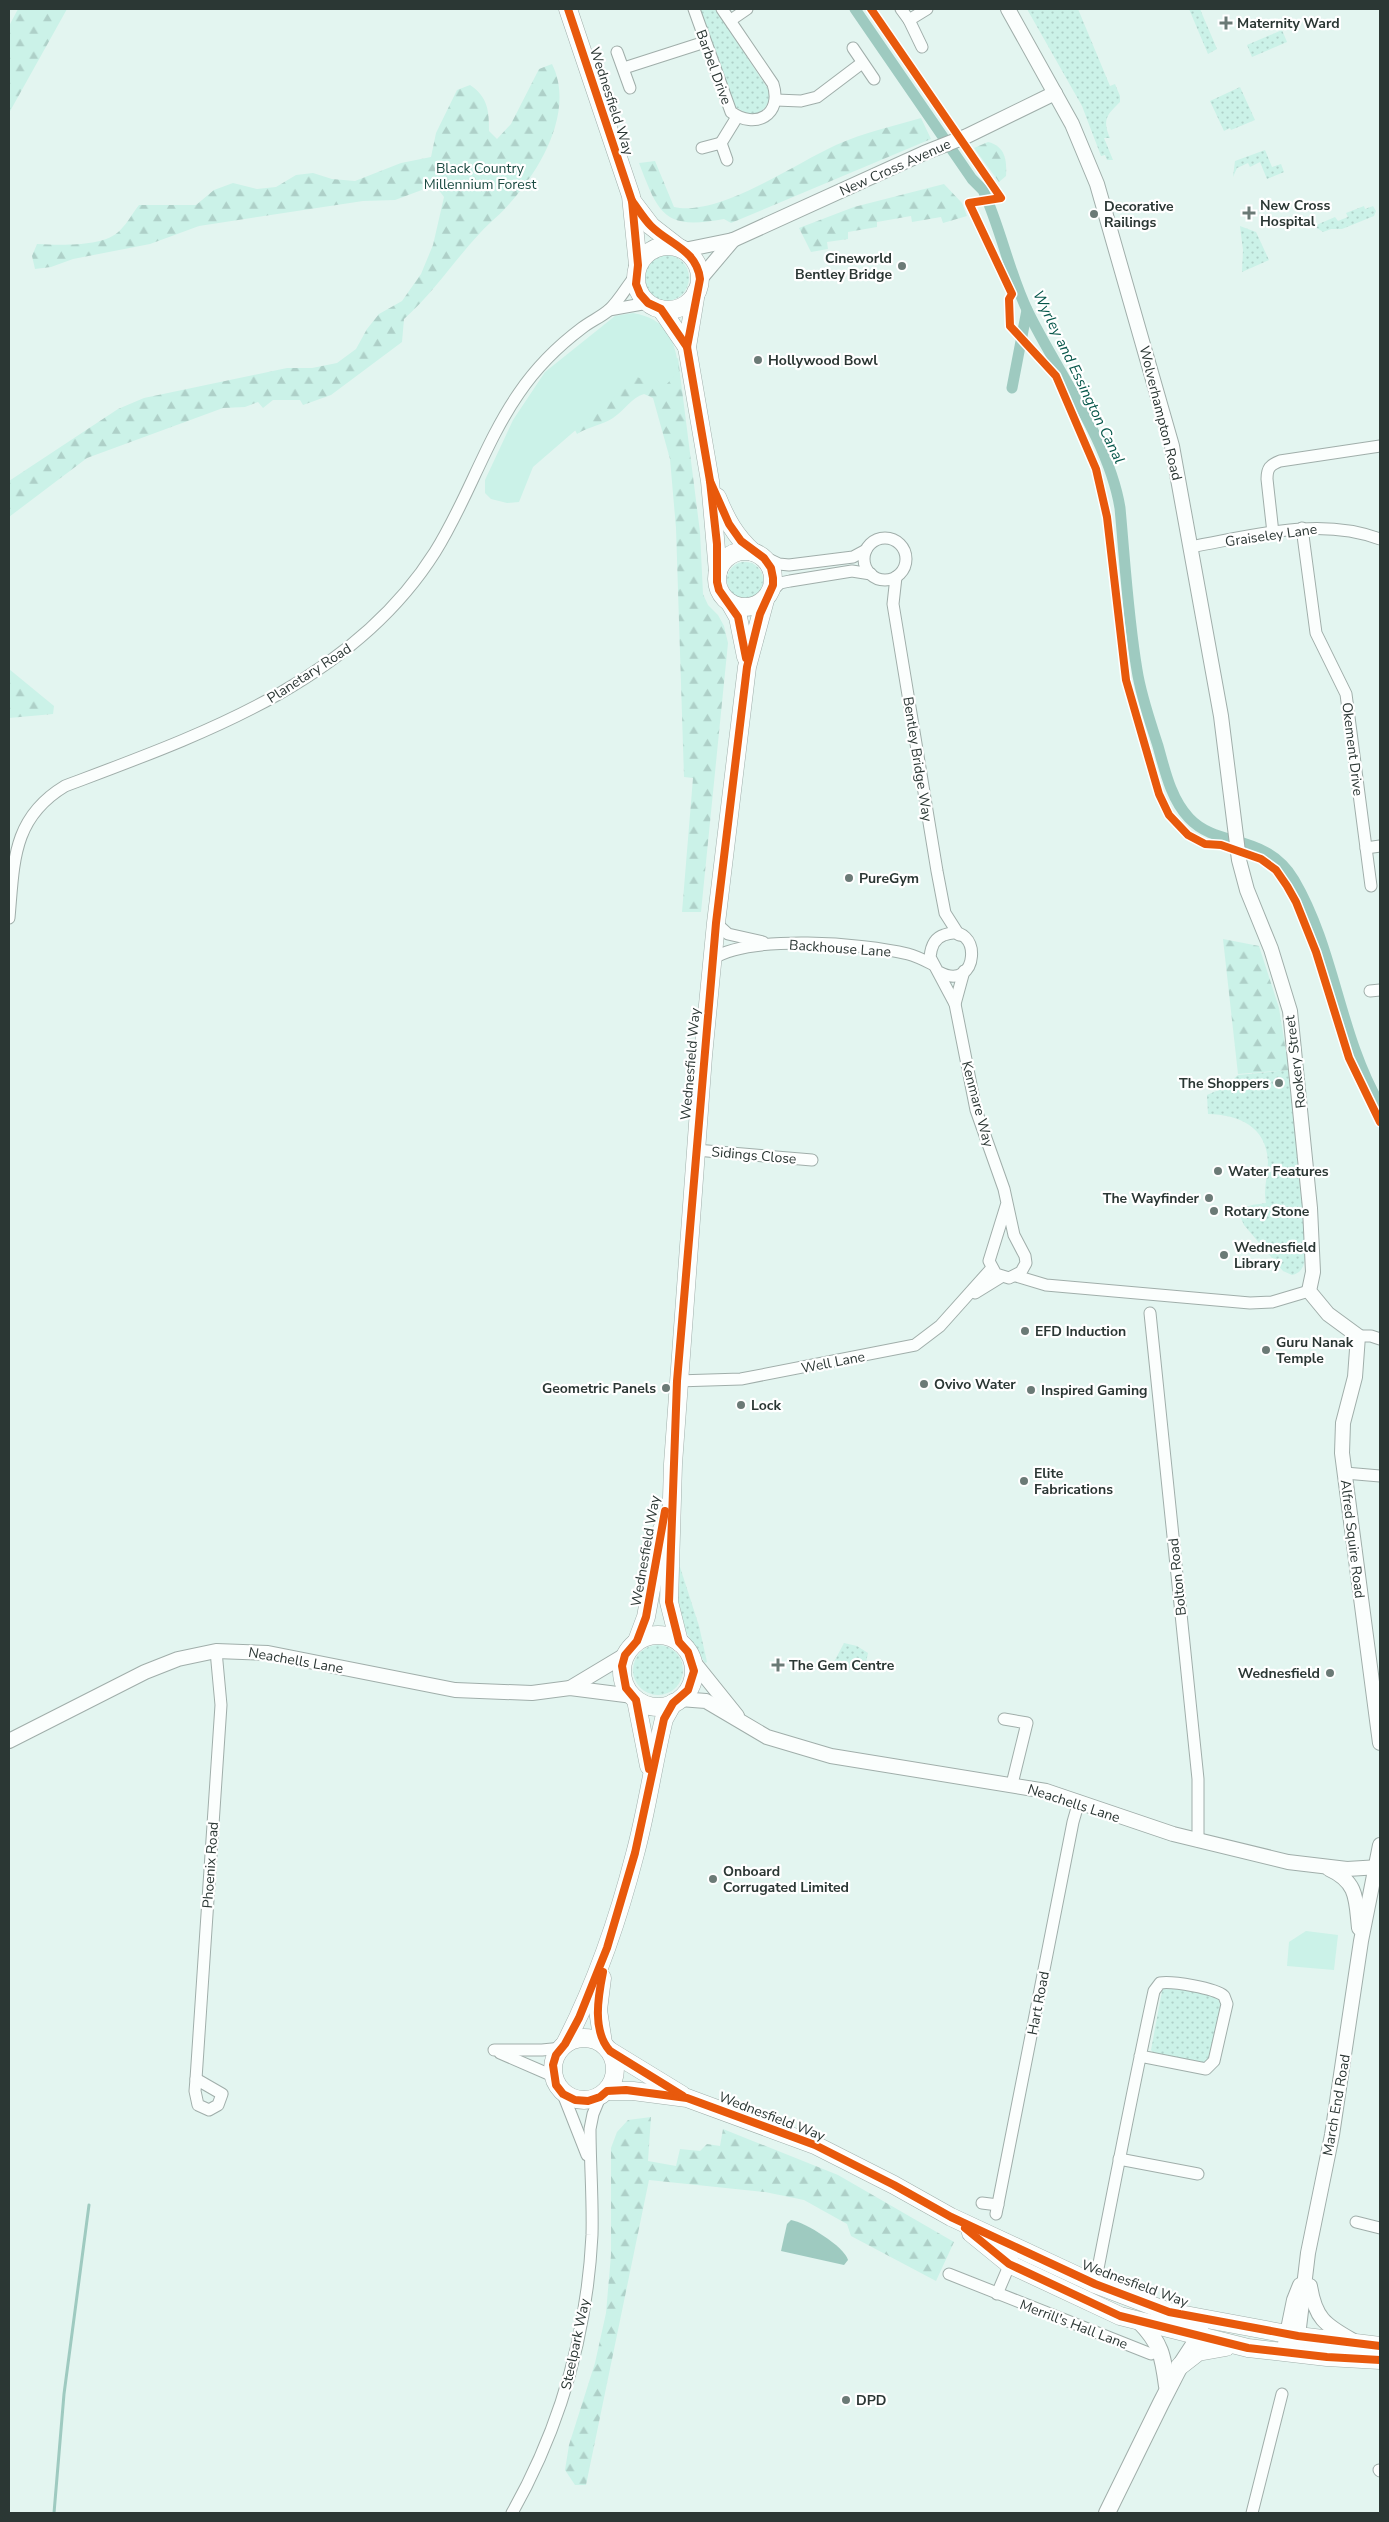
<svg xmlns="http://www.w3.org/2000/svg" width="1389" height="2522" font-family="'Nunito Sans',sans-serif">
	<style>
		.grass { fill: url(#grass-dots) }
		.forest { fill: url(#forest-firs) }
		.park { fill: #cbf2e8 }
		.water { fill: #9ecac0 }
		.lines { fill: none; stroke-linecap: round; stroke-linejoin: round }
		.stream { stroke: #9ecac0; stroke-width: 3 }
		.canal { stroke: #9ecac0; stroke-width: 11 }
		.minor-casing { stroke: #a0aeaa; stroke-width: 13 }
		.tertiary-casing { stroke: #a0aeaa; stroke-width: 16 }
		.secondary-casing { stroke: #a0aeaa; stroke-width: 18 }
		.primary-casing { stroke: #a0aeaa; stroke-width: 19 }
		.minor { stroke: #fbfefd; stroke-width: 11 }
		.tertiary { stroke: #fbfefd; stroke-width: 14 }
		.secondary { stroke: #fbfefd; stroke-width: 16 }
		.primary { stroke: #fbfefd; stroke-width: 18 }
		.cycleway-casing { stroke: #fff; stroke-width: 11 }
		.cycleway { stroke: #e8590c; stroke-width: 8 }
		.poi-dot { fill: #6b7a76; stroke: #fff; stroke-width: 2 }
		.labels { text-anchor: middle; stroke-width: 4.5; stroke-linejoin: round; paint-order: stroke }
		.poi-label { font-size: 14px; font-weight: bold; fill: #2b3734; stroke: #fff; text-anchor: start }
		.street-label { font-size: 14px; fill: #2b3734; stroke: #fff }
		.park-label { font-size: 14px; fill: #1b4b42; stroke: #fff }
		.water-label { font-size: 15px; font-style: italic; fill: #055649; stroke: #fff }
	</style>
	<defs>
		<pattern id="grass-dots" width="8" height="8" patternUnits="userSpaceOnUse" patternTransform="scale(1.25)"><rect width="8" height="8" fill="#cbf2e8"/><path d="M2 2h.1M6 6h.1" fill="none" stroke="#aed0c8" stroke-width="1.8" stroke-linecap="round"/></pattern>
		<pattern id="forest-firs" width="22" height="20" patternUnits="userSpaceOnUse" patternTransform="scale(1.25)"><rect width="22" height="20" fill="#cbf2e8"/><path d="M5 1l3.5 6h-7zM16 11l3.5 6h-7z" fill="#aed0c8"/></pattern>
	</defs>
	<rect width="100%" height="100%" fill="#e3f5f0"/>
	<g class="grass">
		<path d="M700,9H715L770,92C769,107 763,112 750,115L735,107Z"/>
		<path d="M1027,9H1078L1110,86L1115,84L1120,96V102C1107,115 1102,119 1110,138H1104L1113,160H1107L1105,155L1101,156L1082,106Z"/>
		<path d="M1189,9H1200L1217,49L1208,54Z"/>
		<path d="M1282,30L1287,42L1252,57L1247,45Z"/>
		<path d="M1240,87L1255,120L1231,130L1230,128L1224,131L1210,101Z"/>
		<path d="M1265,150L1272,167L1281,164L1284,172L1267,179L1260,162L1250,167L1248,163L1237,168L1233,177L1235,161Z"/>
		<path d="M1364,206L1365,209L1373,206L1376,211L1374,216L1342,229H1331L1323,232L1314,226L1335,217L1338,221L1348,217L1346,213Z"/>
		<path d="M1240,226L1256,232L1269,260L1242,272L1243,250Z"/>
		<circle cx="666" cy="278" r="23"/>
		<circle cx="745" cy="580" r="18"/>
		<path d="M1289,1070L1306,1244C1305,1256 1307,1272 1292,1275L1283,1271L1244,1225L1240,1216C1243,1204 1254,1205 1266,1203C1263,1189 1268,1175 1268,1161C1266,1126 1239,1115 1208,1114L1207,1095L1223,1088L1238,1075Z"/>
		<path d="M675,1567H680L699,1626L707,1662L705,1663L681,1624L677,1610Z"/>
		<path d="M844,1643L857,1646L868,1653L864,1671L833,1664Z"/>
		<circle cx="658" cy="1670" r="25"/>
		<path d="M1171,1986L1219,1997L1222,2005L1210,2061L1202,2065L1155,2054L1151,2050L1162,1991L1164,1987Z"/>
	</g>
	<g class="forest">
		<path d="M18,9H67L9,113V26Z"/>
		<path d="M552,64C575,110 541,169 510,203C501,214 490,222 480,233C454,261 433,293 404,319L402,342L331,395L303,405L300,400H273L263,408L258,402L245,407L223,408L87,458L9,517V481L118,409L144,398L287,368H312L337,363L356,349L367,329L379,314L402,301L421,274L433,245L444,197L438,189L427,188L395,200L363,201L199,226L150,244L73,259L51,267L35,269L32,256L37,244C59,245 100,247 117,233C125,227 132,214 139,205H196L214,190L233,183L257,189L276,187L296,175L313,173L332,179L355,181L401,163L431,157L436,133L457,90L470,85C488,97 489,111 489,131L497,139L511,124L539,69Z"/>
		<path d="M921,118L931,139L731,223L724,219C664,230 659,215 639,163L655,161L674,207C719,217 794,164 836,145C863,133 893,126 921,118Z"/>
		<path d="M988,142C1005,146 1007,160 1006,176L999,182L974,148Z"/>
		<path d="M944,184L962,203L967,216L943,223L941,217L912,222L911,216L877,222V227L848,232V239L827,242L828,249L811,252L799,228L854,207Z"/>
		<path d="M678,358L700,532L703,594L708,605L718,615L724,626L728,643L701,912H682L693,778L684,777L676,528L670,459L653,398L644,394C631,398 625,410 613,418C602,425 588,427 577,434L573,426L523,418Z"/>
		<path d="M9,669L54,706L53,714L9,718Z"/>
		<path d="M1223,939L1259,946L1279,1008L1289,1070L1238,1074Z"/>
		<path d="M651,2117L648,2161L676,2166L680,2149L700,2151L707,2144L720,2146L723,2129L838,2175L954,2242L936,2281L851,2236L847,2224L804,2200L765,2192L649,2180L586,2485H575L565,2470L569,2445L595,2363L606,2313L611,2255V2148L617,2132L628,2120Z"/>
	</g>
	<g class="park">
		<path d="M633,313C667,319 675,339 679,371L664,387L637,377L533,467L519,502L507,503L491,499L485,493V480L513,420L545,372L615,316Z"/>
		<path d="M1306,1931L1338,1935L1334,1970L1287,1966L1289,1942Z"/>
	</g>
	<path class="water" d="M791,2220C805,2222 845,2247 848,2260L844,2265L781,2251L787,2224Z"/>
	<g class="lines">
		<path class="stream" d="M54,2513L64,2394L89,2205"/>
		<g class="canal">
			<path d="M855,9L972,179L983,190C1001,229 1009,273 1028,312C1058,373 1109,441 1120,508C1125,562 1128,617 1137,670C1141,696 1150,721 1158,746C1165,771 1171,799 1189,818C1218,849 1265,832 1294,880C1335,950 1339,1035 1380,1105"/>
			<path d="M1012,388L1027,310"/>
		</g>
		<defs>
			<g id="minor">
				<path d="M694,9L731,112C755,130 783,115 773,84L722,9"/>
				<path d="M901,9L909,20"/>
				<path d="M731,20L747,9"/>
				<path d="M922,47L909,20L927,9"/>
				<path d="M853,48L874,79"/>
				<path d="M617,52L630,88"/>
				<path d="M624,68L705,42"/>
				<path d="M776,100L801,101L817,97L862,63"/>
				<path d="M721,143L737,117"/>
				<path d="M702,148L721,143L727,160"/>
				<path d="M609,310L648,303"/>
				<path d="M1302,528L1316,633L1346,694L1371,886"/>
				<path d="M1273,533L1267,479C1267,468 1270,465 1280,461L1380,446"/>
				<circle cx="885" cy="559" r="21"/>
				<path d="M1190,547C1253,536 1319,516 1380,539"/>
				<path d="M758,554L779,564L789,565L853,557L866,550"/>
				<path d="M896,577L893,604L937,871L945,913L959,935"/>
				<path d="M770,593L780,583L790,581L852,571L871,574"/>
				<path d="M1366,848L1380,846"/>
				<path d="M9,918C14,862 12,818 65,786C203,734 353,682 435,552C467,501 485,442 519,393C536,368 558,346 582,328C591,321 601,317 609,310C619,301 627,286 636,275"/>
				<path d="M716,923L728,934L763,942"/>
				<path d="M712,959C752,934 862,943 908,954C916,956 924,960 932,964"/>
				<path d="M939,972C980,994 983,920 944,935C934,938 931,947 930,957L955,1004L976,1110L1004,1189L1014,1235L1025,1256L1026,1263L1021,1272L1009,1278L996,1274L989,1261L1007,1203"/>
				<path d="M1370,991L1380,990"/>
				<path d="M955,1004L964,971"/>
				<path d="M696,1150L812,1160"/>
				<path d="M1016,1276L1046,1285L1250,1303L1272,1302L1309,1291"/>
				<path d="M975,1293L1001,1277"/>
				<path d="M1150,1313L1198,1779V1841"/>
				<path d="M1358,1336H1371L1380,1339"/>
				<path d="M677,1381L741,1379L915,1345L940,1326L991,1269"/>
				<path d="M1345,1473L1380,1476"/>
				<path d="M1004,1719L1027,1723L1012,1784"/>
				<path d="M494,2050H542L562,2048"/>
				<path d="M500,2053L553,2076"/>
				<path d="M196,2079L221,1705L216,1651"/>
				<path d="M196,2079L222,2094L218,2105L209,2110L198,2105L195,2091Z"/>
				<path d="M563,2094L587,2155"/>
				<path d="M1119,2159L1198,2174"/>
				<path d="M982,2203L998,2205"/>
				<path d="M996,2214L1073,1822L1079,1801"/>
				<path d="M1356,2222L1380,2228"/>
				<path d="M949,2274L1151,2354"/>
				<path d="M1095,2284C1114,2186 1133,2088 1154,1991L1160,1983C1172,1981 1215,1988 1224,1996L1227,2004L1214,2061L1206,2069L1140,2056"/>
				<path d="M997,2294L1012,2259"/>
				<path d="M1379,2470L1380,2471"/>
				<path d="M512,2513C560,2428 587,2333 592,2235C593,2200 590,2164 590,2129L593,2114L600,2097"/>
				<path d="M1252,2513L1282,2394"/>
			</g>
			<g id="tertiary">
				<path d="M1008,9L1072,124L1097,184L1172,446L1221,716L1239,860L1247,890L1271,949L1290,1011L1310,1208L1313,1272L1309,1291L1328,1314L1358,1336L1355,1377L1343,1423L1342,1453L1380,1743"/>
				<path d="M684,250L733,240L924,153L967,136L1055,93"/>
				<path d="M700,279L733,240"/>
				<path d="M692,1660L737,1716"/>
				<path d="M570,1688L625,1655"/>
				<path d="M680,1699L706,1701L767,1737L831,1756L1046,1791L1173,1834L1288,1862L1347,1869L1380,1867"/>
				<path d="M9,1741L145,1672L178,1659L216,1651L268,1653L455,1690L532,1693L570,1688L633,1696"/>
				<path d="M1329,1869C1358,1882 1356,1900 1359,1928"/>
				<path d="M1310,2286C1315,2318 1325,2325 1352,2340"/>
				<path d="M1285,2344L1294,2300L1300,2285"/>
				<path d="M1297,2344L1308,2253L1332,2135L1361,1941L1380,1845"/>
			</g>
			<g id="secondary">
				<path d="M1139,2321C1161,2343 1163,2356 1167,2386"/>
				<path d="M1107,2513L1161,2403L1180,2366L1199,2337L1201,2319"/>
			</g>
			<g id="primary">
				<path d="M568,9L631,196L638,265"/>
				<path d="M632,201L651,226L678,247"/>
				<circle cx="668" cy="278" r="32"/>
				<path d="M696,292L687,347L710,481L718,572"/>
				<path d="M661,309L687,347"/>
				<path d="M717,497C726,519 735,536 753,552"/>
				<circle cx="745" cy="579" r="28"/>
				<path d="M730,603L738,617L746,657"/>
				<circle cx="658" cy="1671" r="36"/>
				<path d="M637,1641L646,1617L662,1529"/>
				<path d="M679,1642L669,1602L673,1464L703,1056L716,923L747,667L765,600"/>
				<path d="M636,1700L649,1766"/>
				<path d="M602,1978L598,2010L603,2043"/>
				<circle cx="584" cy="2069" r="31"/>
				<path d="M565,2044C596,1984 618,1920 635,1854C647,1810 653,1764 664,1719L673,1703"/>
				<path d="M610,2051L682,2095"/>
				<path d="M607,2091H633L687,2098L815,2145L894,2185L951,2217L1095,2284L1169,2312L1298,2336L1380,2346"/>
				<path d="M971,2233L1009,2264L1120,2316L1248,2348L1327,2357L1380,2360"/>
				<path d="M1180,2366L1198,2352L1226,2347"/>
			</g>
		</defs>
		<use href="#minor" class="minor-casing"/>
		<use href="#tertiary" class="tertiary-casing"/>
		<use href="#secondary" class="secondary-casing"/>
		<use href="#primary" class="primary-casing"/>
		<use href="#minor" class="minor"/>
		<use href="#tertiary" class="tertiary"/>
		<use href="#secondary" class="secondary"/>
		<use href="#primary" class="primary"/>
		<defs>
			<g id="cycleway">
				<path d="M568,9L632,201L638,265L636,284L640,294L648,303L661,309L687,347"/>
				<path d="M871,9L1001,198L969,203L1012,294L1009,299L1010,326L1056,376L1096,469L1107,517L1126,680L1159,794L1169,815L1188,835L1205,844L1221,845L1261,859L1276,870L1287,886L1296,902L1316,952L1349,1058L1380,1122"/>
				<path d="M632,201C638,209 644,219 651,226C669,244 697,250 700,279L687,347L710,481L717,544V582L719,590L738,617L746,658"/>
				<path d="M710,481L729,524L741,541L764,558L771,568L773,578V585L760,614L747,667L716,923L677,1381L669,1602L679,1642L688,1652L694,1671L688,1690L673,1703L664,1719L635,1853L607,1948L579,2018L565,2044L556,2055L553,2065L556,2085L563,2094L575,2100L588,2101L600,2097L607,2091L626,2090L687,2098L815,2145L894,2185L951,2217L1095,2284L1169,2312L1298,2336L1380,2346"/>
				<path d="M649,1769L636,1700L626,1688L622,1666L625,1655L637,1641L646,1617L665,1511"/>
				<path d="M603,1972C598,1997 592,2031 610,2051L683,2096"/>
				<path d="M965,2228L1009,2264L1120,2316L1248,2348L1327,2357L1380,2360"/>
			</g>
		</defs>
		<use href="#cycleway" class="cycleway-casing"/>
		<use href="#cycleway" class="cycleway"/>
	</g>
	<g class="poi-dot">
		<path d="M1223.5 15.5h5v5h5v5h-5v5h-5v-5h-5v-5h5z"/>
		<path d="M1246.5 205.5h5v5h5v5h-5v5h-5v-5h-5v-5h5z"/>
		<circle cx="1094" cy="214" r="5"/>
		<circle cx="902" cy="266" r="5"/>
		<circle cx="758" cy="360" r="5"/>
		<circle cx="849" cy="878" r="5"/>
		<circle cx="1279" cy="1083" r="5"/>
		<circle cx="1218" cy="1171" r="5"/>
		<circle cx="1209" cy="1198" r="5"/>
		<circle cx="1214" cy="1211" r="5"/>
		<circle cx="1224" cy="1255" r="5"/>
		<circle cx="1025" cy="1331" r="5"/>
		<circle cx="1266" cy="1350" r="5"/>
		<circle cx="924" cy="1384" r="5"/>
		<circle cx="666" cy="1388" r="5"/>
		<circle cx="1031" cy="1390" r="5"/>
		<circle cx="741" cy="1405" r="5"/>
		<circle cx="1024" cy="1481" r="5"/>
		<path d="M775.5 1657.5h5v5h5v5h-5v5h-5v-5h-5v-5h5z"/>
		<circle cx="1330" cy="1673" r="5"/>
		<circle cx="713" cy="1879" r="5"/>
		<circle cx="846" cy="2400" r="5"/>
	</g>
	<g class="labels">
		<g class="poi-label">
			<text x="1237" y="28">Maternity Ward</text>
			<text x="1260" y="210">New Cross<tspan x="1260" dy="16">Hospital</tspan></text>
			<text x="1104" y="211">Decorative<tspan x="1104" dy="16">Railings</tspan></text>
			<text x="892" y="263" text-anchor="end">Cineworld<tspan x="892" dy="16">Bentley Bridge</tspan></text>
			<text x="768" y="365">Hollywood Bowl</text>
			<text x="859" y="883">PureGym</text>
			<text x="1269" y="1088" text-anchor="end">The Shoppers</text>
			<text x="1228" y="1176">Water Features</text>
			<text x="1199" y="1203" text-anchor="end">The Wayfinder</text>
			<text x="1224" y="1216">Rotary Stone</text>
			<text x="1234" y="1252">Wednesfield<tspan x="1234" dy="16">Library</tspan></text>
			<text x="1035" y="1336">EFD Induction</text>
			<text x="1276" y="1347">Guru Nanak<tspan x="1276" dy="16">Temple</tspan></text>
			<text x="934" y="1389">Ovivo Water</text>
			<text x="656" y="1393" text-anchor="end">Geometric Panels</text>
			<text x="1041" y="1395">Inspired Gaming</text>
			<text x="751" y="1410">Lock</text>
			<text x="1034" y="1478">Elite<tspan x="1034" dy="16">Fabrications</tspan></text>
			<text x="789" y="1670">The Gem Centre</text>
			<text x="1320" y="1678" text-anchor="end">Wednesfield</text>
			<text x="723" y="1876">Onboard<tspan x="723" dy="16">Corrugated Limited</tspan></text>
			<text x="856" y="2405">DPD</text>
		</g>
		<g class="street-label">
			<text transform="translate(714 67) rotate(70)" y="5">Barbel Drive</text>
			<text transform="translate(612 101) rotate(72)" y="5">Wednesfield Way</text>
			<text transform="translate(895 167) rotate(-24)" y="5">New Cross Avenue</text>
			<text transform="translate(1161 413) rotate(76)" y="5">Wolverhampton Road</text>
			<text transform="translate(1271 535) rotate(-8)" y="5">Graiseley Lane</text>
			<text transform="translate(309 673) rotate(-33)" y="5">Planetary Road</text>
			<text transform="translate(1353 749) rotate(83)" y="5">Okement Drive</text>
			<text transform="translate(918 759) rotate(81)" y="5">Bentley Bridge Way</text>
			<text transform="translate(840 948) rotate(4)" y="5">Backhouse Lane</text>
			<text transform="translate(1295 1062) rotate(-97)" y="5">Rookery Street</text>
			<text transform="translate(690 1064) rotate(-85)" y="5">Wednesfield Way</text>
			<text transform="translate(978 1104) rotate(75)" y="5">Kenmare Way</text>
			<text transform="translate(754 1155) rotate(5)" y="5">Sidings Close</text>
			<text transform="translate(833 1362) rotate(-11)" y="5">Well Lane</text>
			<text transform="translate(1353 1539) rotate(83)" y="5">Alfred Squire Road</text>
			<text transform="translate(645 1551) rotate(-80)" y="5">Wednesfield Way</text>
			<text transform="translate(1177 1577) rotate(-96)" y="5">Bolton Road</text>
			<text transform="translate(296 1660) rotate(10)" y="5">Neachells Lane</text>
			<text transform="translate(1074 1803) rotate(18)" y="5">Neachells Lane</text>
			<text transform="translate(210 1865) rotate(-86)" y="5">Phoenix Road</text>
			<text transform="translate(1038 2003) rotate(-79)" y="5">Hart Road</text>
			<text transform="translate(1336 2105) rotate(-80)" y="5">March End Road</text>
			<text transform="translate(772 2116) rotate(21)" y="5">Wednesfield Way</text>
			<text transform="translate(1135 2283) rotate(20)" y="5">Wednesfield Way</text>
			<text transform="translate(1074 2324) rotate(21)" y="5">Merrill's Hall Lane</text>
			<text transform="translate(575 2344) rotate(-78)" y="5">Steelpark Way</text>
		</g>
		<g class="park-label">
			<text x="480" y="173">Black Country<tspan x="480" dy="16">Millennium Forest</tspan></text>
		</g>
		<g class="water-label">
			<text transform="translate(1079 377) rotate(64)" y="5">Wyrley and Essington Canal</text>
		</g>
	</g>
	<rect width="1389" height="2522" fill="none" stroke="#2b3734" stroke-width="20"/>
</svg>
